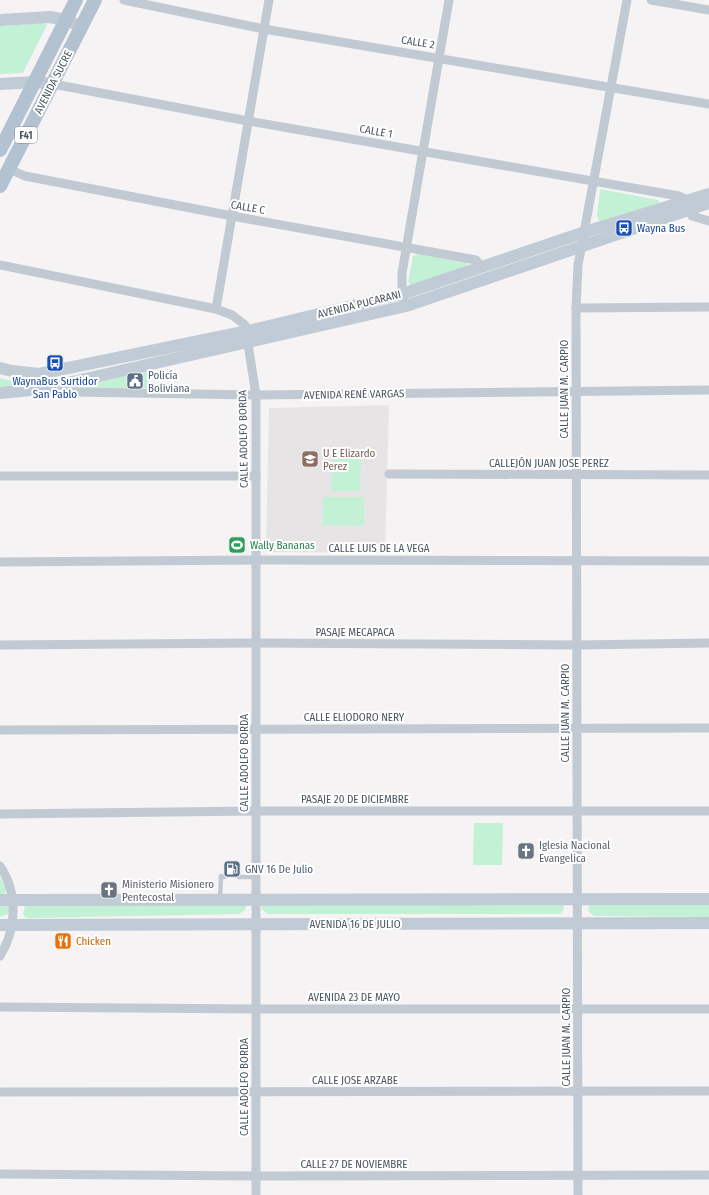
<svg xmlns="http://www.w3.org/2000/svg" width="709" height="1195" font-family="'Fira Sans Condensed',sans-serif">
	<style>
		.education { fill: #e6e4e5 }
		.green { fill: #c3f1d5 }
		.lines { fill: none; stroke-linecap: round; stroke-linejoin: round }
		.lane { stroke: #c1cad2; stroke-width: 4.5 }
		.street { stroke: #c1cad2; stroke-width: 9 }
		.secondary { stroke: #c1cbd6; stroke-width: 12 }
		.primary { stroke: #b3c2d1; stroke-width: 14 }
		.labels { text-anchor: middle; stroke-width: 4; stroke-linejoin: round; paint-order: stroke }
		.shield { fill: #fff; stroke: #808990; stroke-width: 1 }
		.shield-label { font-size: 10px; font-weight: bold; fill: #4a5661 }
		.street-label { font-size: 11px; fill: #4a5661; stroke: #fff }
		.transit-label { font-size: 11px; fill: #164399; stroke: #fff; text-anchor: start }
		.service-label { font-size: 11px; fill: #4e5e75; stroke: #fff; text-anchor: start }
		.education-label { font-size: 11px; fill: #785e54; stroke: #fff; text-anchor: start }
		.leisure-label { font-size: 11px; fill: #27864d; stroke: #fff; text-anchor: start }
		.worship-label { font-size: 11px; fill: #5b616d; stroke: #fff; text-anchor: start }
		.food-label { font-size: 11px; fill: #c56008; stroke: #fff; text-anchor: start }
	</style>
	<rect width="100%" height="100%" fill="#f5f3f3"/>
	<path class="education" d="M389,405L385,553L266,552L269,408Z"/>
	<g class="green">
		<path d="M43,23L47,25L23,73L0,74V26Z"/>
		<path d="M600,189L658,200L660,203L600,222L597,216Z"/>
		<path d="M418,254L467,263L468,267L411,285L408,282L413,256Z"/>
		<path d="M149,368L148,388L67,390L69,386Z"/>
		<path d="M0,378L25,384L26,387L0,388Z"/>
		<path d="M333,450L361,451L360,491H331Z"/>
		<path d="M323,497H364V526L322,525Z"/>
		<path d="M474,823H503L502,865H473Z"/>
		<path d="M0,877L7,890L4,894H0Z"/>
		<path d="M592,903H709V917L594,916L588,911L589,905Z"/>
		<path d="M0,904L7,906L9,910L8,914L0,917Z"/>
		<path d="M262,904L563,905L564,909L560,914H267L262,909Z"/>
		<path d="M246,905V909L239,914L29,918L25,917L23,913L25,906Z"/>
	</g>
	<g class="lines">
		<g class="lane">
			<path d="M239,877H256"/>
			<path d="M220,899L221,876L224,877"/>
		</g>
		<g class="street">
			<path d="M124,0L264,29L709,104"/>
			<path d="M651,0L709,10"/>
			<path d="M53,84L248,121L679,196L685,199L692,216L709,221"/>
			<path d="M9,169L25,176L232,216L476,260L482,267"/>
			<path d="M0,265L216,309L232,315L245,325L256,395V1195"/>
			<path d="M406,306L402,294V273L449,0"/>
			<path d="M576,308L709,307"/>
			<path d="M216,309L269,0"/>
			<path d="M49,390L72,392L256,395L709,390"/>
			<path d="M389,474L709,475"/>
			<path d="M0,476H256"/>
			<path d="M0,562L256,560L709,561"/>
			<path d="M0,645L255,643L578,645L709,643"/>
			<path d="M0,730L709,728"/>
			<path d="M0,814L256,811H709"/>
			<path d="M0,866C18,893 17,929 0,956"/>
			<path d="M0,1007L256,1009H709"/>
			<path d="M0,1092L709,1091"/>
			<path d="M0,1174L256,1176L709,1175"/>
			<path d="M578,1195L576,308L578,265L627,0"/>
		</g>
		<g class="secondary">
			<path d="M0,20L50,17L66,20L82,27"/>
			<path d="M0,84L35,82L53,84"/>
			<path d="M0,368L12,371L39,374L248,331L402,294L585,232L709,194"/>
			<path d="M0,393L41,389L406,306L709,203"/>
			<path d="M0,900L709,899"/>
			<path d="M0,925L709,923"/>
		</g>
		<g class="primary">
			<path d="M0,150L76,0"/>
			<path d="M0,186L95,0"/>
		</g>
	</g>
	<defs>
		<symbol id="bus-square" viewBox="-11 -11 22 22"><rect x="-9" y="-9" width="18" height="18" rx="4" fill="#1a4fb4" stroke="#fff"/><path d="M-5-6H5V4H4V6H2V4H-2V6H-4V4H-5ZM-3.5-4V0h7V-4ZM-3.5 1.2v1.5H-2V1.2ZM2 1.2v1.5H3.5V1.2Z" fill="#fff"/></symbol>
		<symbol id="civic-square" viewBox="-11 -11 22 22"><rect x="-9" y="-9" width="18" height="18" rx="4" fill="#5c6f8a" stroke="#fff"/><path d="M-.6-6.5H3V-4.5H.6V-3L4-1V1h2V6H-6V1h2V-1L-.6-3ZM-1.2 2.5V6h2.4V2.5Z" fill="#fff"/></symbol>
		<symbol id="school-square" viewBox="-11 -11 22 22"><rect x="-9" y="-9" width="18" height="18" rx="4" fill="#8d6e63" stroke="#fff"/><path d="M0-5L7-2L0 1L-7-2ZM-4 1L0 2.5L4 1V4Q0 6-4 4Z" fill="#fff"/></symbol>
		<symbol id="stadium-square" viewBox="-11 -11 22 22"><rect x="-9" y="-9" width="18" height="18" rx="4" fill="#2e9e5b" stroke="#fff"/><path d="M0-5a6.5 5 0 1 0 0 10a6.5 5 0 1 0 0-10ZM-3.5-1.8h7v3.6h-7Z" fill="#fff"/></symbol>
		<symbol id="church-square" viewBox="-11 -11 22 22"><rect x="-9" y="-9" width="18" height="18" rx="4" fill="#6b7280" stroke="#fff"/><path d="M-1.2-6h2.4v3.5h3.3v2.4h-3.3V6h-2.4V-.1h-3.3v-2.4h3.3Z" fill="#fff"/></symbol>
		<symbol id="fuel-square" viewBox="-11 -11 22 22"><rect x="-9" y="-9" width="18" height="18" rx="4" fill="#5c6f8a" stroke="#fff"/><path d="M-5.5-6h7V0h2V4h1.3V-2.5L3-4.5l.8-.8L6-3V5H2.5V1h-1V6h-7ZM-4.2-4.7v3.2H.2V-4.7Z" fill="#fff"/></symbol>
		<symbol id="restaurant-square" viewBox="-11 -11 22 22"><rect x="-9" y="-9" width="18" height="18" rx="4" fill="#e8710a" stroke="#fff"/><path d="M-5-6h1v4h1v-4h1v4h1v-4h1v5L-1.5 .5V6h-2V.5L-5-1ZM5-6V6H3V1.5H1.5Q1.5-4 5-6Z" fill="#fff"/></symbol>
	</defs>
	<g fill-rule="evenodd">
		<use href="#bus-square" x="614" y="218" width="20" height="20"/>
		<use href="#bus-square" x="45" y="353" width="20" height="20"/>
		<use href="#civic-square" x="125" y="371" width="20" height="20"/>
		<use href="#school-square" x="300" y="449" width="20" height="20"/>
		<use href="#stadium-square" x="227" y="535" width="20" height="20"/>
		<use href="#church-square" x="516" y="841" width="20" height="20"/>
		<use href="#fuel-square" x="222" y="859" width="20" height="20"/>
		<use href="#church-square" x="99" y="880" width="20" height="20"/>
		<use href="#restaurant-square" x="53" y="931" width="20" height="20"/>
	</g>
	<g class="labels">
		<rect class="shield" x="15" y="127" width="22" height="16" rx="3"/>
		<g class="shield-label">
			<text x="26" y="139">F41</text>
		</g>
		<g class="street-label">
			<text transform="translate(418 42) rotate(9)" y="4">CALLE 2</text>
			<text transform="translate(53 82) rotate(-63)" y="4">AVENIDA SUCRE</text>
			<text transform="translate(376 131) rotate(10)" y="4">CALLE 1</text>
			<text transform="translate(248 207) rotate(10)" y="4">CALLE C</text>
			<text transform="translate(359 304) rotate(-14)" y="4">AVENIDA PUCARANI</text>
			<text transform="translate(564 389) rotate(-90)" y="4">CALLE JUAN M. CARPIO</text>
			<text transform="translate(354 394) rotate(-1)" y="4">AVENIDA RENÉ VARGAS</text>
			<text transform="translate(243 439) rotate(-91)" y="4">CALLE ADOLFO BORDA</text>
			<text x="549" y="467">CALLEJÓN JUAN JOSE PEREZ</text>
			<text x="379" y="552">CALLE LUIS DE LA VEGA</text>
			<text x="355" y="636">PASAJE MECAPACA</text>
			<text transform="translate(565 713) rotate(-90)" y="4">CALLE JUAN M. CARPIO</text>
			<text x="354" y="721">CALLE ELIODORO NERY</text>
			<text transform="translate(244 763) rotate(-90)" y="4">CALLE ADOLFO BORDA</text>
			<text x="355" y="803">PASAJE 20 DE DICIEMBRE</text>
			<text x="355" y="928">AVENIDA 16 DE JULIO</text>
			<text x="354" y="1001">AVENIDA 23 DE MAYO</text>
			<text transform="translate(566 1037) rotate(-90)" y="4">CALLE JUAN M. CARPIO</text>
			<text x="355" y="1084">CALLE JOSE ARZABE</text>
			<text transform="translate(244 1087) rotate(-90)" y="4">CALLE ADOLFO BORDA</text>
			<text x="354" y="1168">CALLE 27 DE NOVIEMBRE</text>
		</g>
		<g class="transit-label">
			<text x="637" y="232">Wayna Bus</text>
			<text x="55" y="385" text-anchor="middle">WaynaBus Surtidor<tspan x="55" dy="13">San Pablo</tspan></text>
		</g>
		<g class="service-label">
			<text x="148" y="379">Policía<tspan x="148" dy="13">Boliviana</tspan></text>
			<text x="245" y="873">GNV 16 De Julio</text>
		</g>
		<g class="education-label">
			<text x="323" y="457">U E Elizardo<tspan x="323" dy="13">Perez</tspan></text>
		</g>
		<g class="leisure-label">
			<text x="250" y="549">Wally Bananas</text>
		</g>
		<g class="worship-label">
			<text x="539" y="849">Iglesia Nacional<tspan x="539" dy="13">Evangelica</tspan></text>
			<text x="122" y="888">Ministerio Misionero<tspan x="122" dy="13">Pentecostal</tspan></text>
		</g>
		<g class="food-label">
			<text x="76" y="945">Chicken</text>
		</g>
	</g>
</svg>
